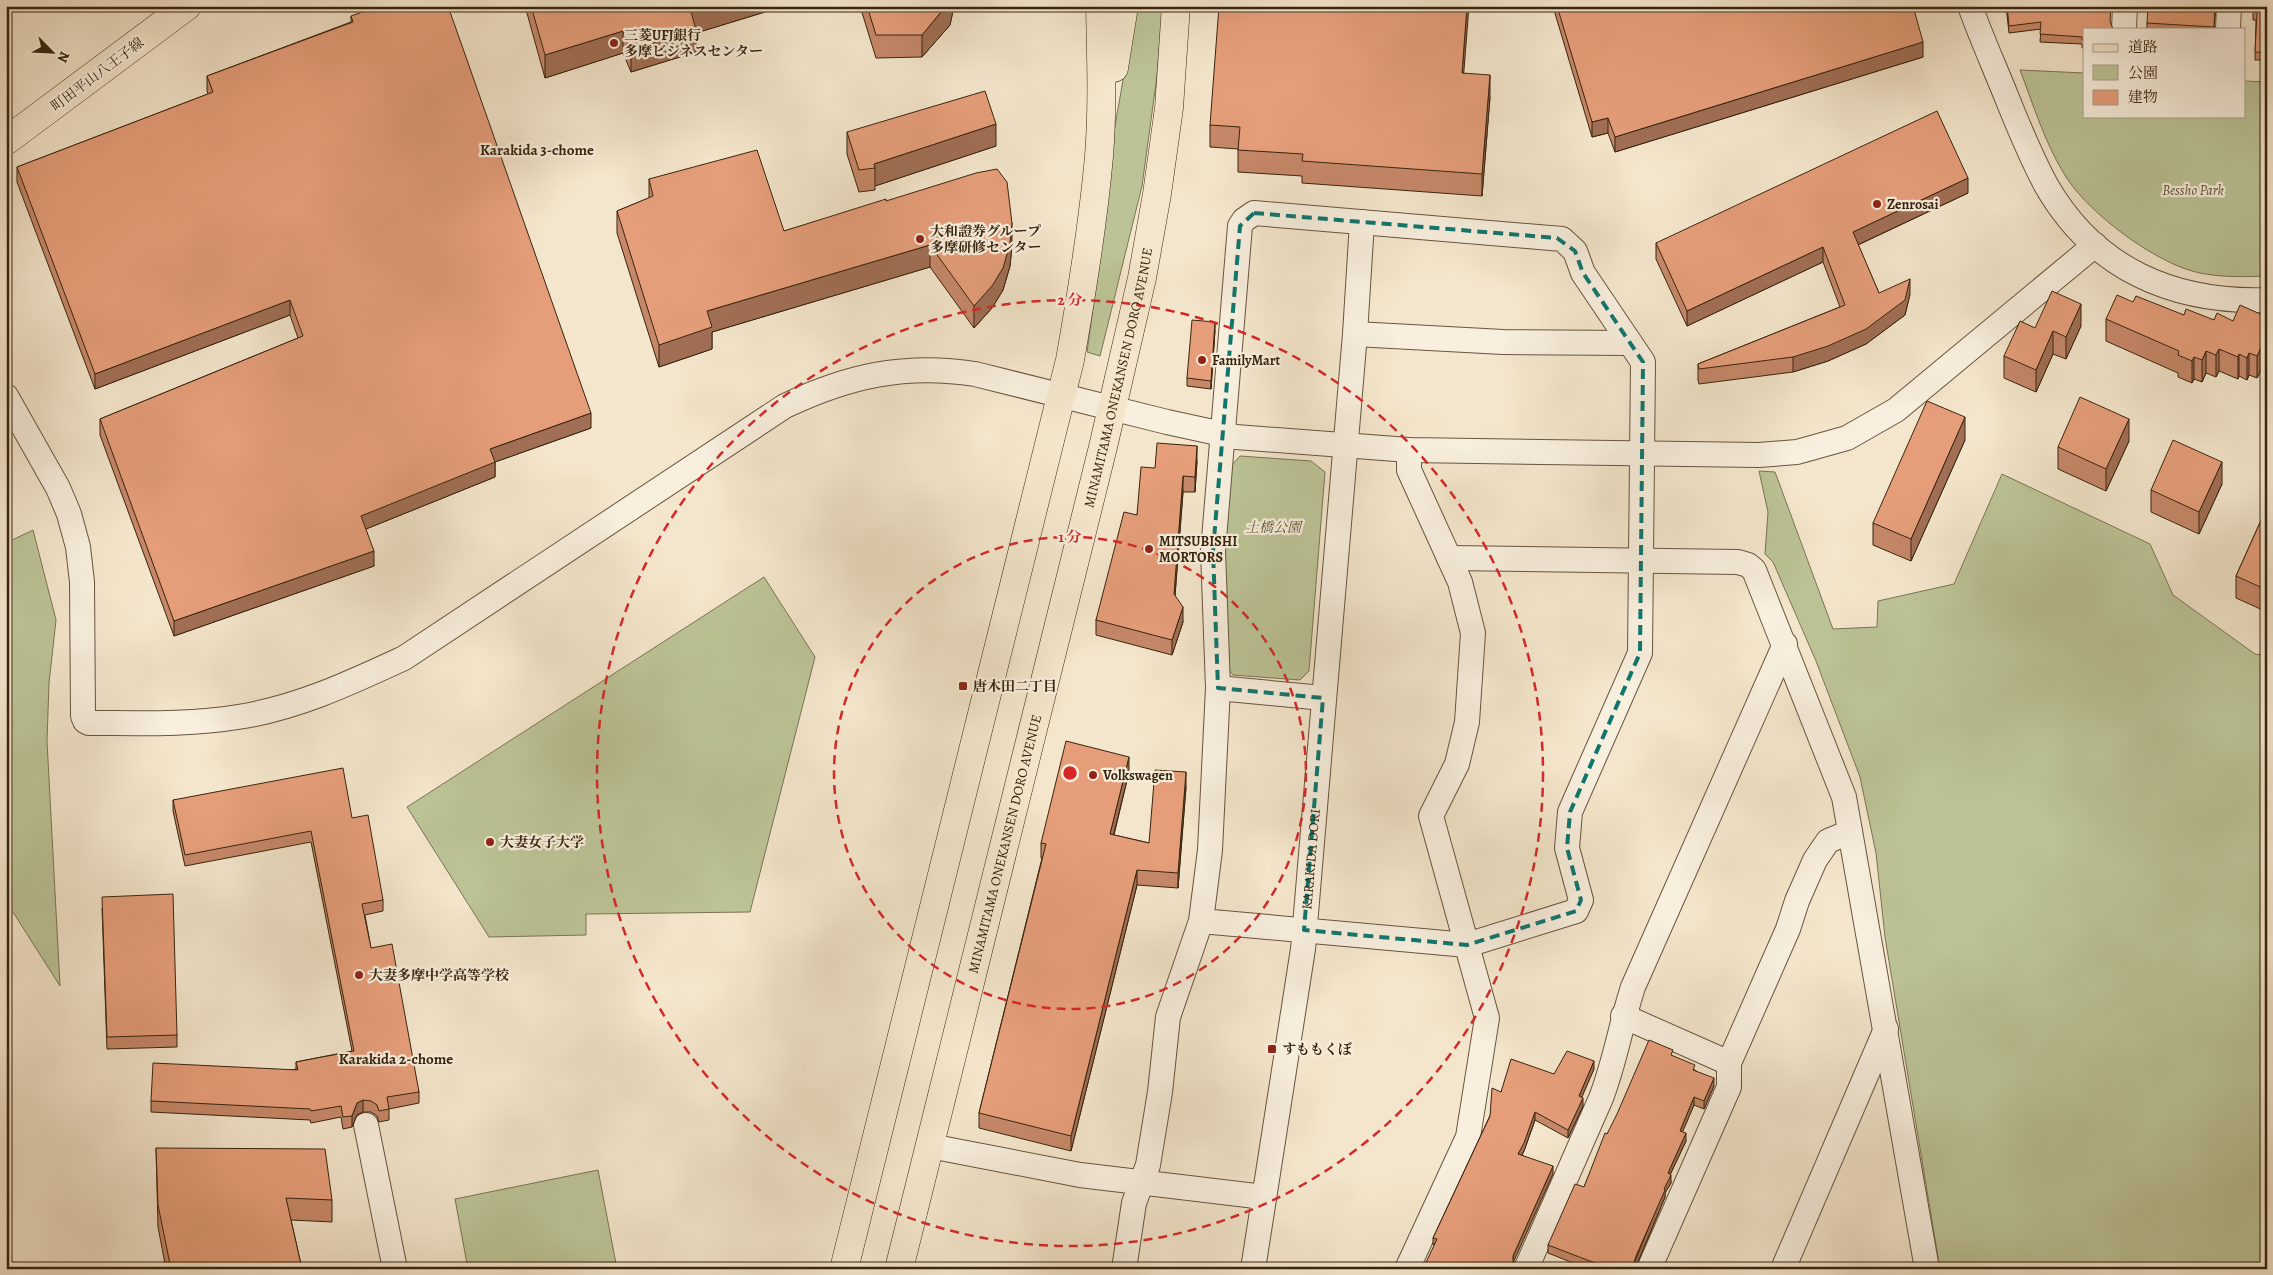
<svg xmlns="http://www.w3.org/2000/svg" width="2273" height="1275" font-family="Alegreya,'Noto Serif JP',serif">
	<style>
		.green { fill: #bcc497; stroke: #7a7452 }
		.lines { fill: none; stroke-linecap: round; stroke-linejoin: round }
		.minor-casing { stroke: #67543e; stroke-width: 26 }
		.major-casing { stroke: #38240e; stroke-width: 29 }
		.minor { stroke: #f8efde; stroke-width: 24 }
		.major { stroke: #f4e6cc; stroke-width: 28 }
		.wall { fill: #c68869; stroke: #38240e }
		.shaded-wall { fill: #a16f55; stroke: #38240e }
		.building { fill: #e69e7a; stroke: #38240e }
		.marked { fill: none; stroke: #0f766e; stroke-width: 4; stroke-dasharray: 10 6; stroke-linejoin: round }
		.ring { fill: none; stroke: #d62828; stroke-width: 2.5; stroke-dasharray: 9 6 }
		.poi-dot { fill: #8f2418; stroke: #f8efde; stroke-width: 2 }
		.labels { text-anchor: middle; stroke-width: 4.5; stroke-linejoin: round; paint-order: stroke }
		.poi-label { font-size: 14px; font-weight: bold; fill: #38240e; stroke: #f8efde; text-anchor: start }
		.street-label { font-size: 14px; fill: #38240e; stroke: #f8efde }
		.park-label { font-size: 14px; font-style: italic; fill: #605437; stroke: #f8efde }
		.neighbourhood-label { font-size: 15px; font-weight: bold; fill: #38240e; stroke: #f8efde }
		.centre { fill: #d62828; stroke: #f8efde; stroke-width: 2.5 }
		.ring-label { font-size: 15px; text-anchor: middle; font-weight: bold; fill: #d62828; stroke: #f8efde; stroke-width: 4.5; stroke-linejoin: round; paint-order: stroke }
	</style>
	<rect width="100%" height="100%" fill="#f4e6cc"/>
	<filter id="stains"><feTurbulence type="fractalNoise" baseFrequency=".004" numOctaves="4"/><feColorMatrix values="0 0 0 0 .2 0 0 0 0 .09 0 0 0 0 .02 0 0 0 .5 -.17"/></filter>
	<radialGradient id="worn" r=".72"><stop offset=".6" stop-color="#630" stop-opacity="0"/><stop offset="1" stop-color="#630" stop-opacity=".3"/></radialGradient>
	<g class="green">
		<path d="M1136,6H1163L1157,76L1142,186L1100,356L1087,352L1099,264L1109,160Z"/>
		<path d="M2020,70L2084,73V116H2244V81L2267,82V276C2241,277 2208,278 2183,268C2143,253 2084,209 2063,172C2044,140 2033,104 2020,70Z"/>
		<path d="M1240,456L1311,461L1325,472L1309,671L1300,680L1233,675L1224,664L1223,566L1230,467Z"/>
		<path d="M1759,471L1775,472L1833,629L1877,627L1878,601L1954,584L2002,474L2150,544L2173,595L2255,654L2267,656V1269H1940L1885,937L1876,853L1860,777L1816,661L1773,562L1765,554L1768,512Z"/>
		<path d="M33,530L56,620L49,683L47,741L60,986L6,901V543Z"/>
		<path d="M764,577L815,657L750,912L586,914V935L489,937L407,807Z"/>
		<path d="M598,1170L617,1269H468L455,1199Z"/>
	</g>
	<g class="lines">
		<defs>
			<g id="minor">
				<path d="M1970,6C1981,37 1995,68 2007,98C2019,128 2031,157 2046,185C2094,269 2173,303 2267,300"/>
				<path d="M2124,29L2125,6"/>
				<path d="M2228,29L2229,6"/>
				<path d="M1355,334L1503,342L1630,343"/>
				<path d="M6,396L58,488L69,514L78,547L82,582L83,716L85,721L89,723C139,723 189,725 238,717C297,708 350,683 404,658L785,406C848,376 905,363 975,374L1167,422L1236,437L1409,450L1759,455L1797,452L1847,438L1896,410L2095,245"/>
				<path d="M1449,558L1738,562L1748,565L1754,570L1844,797L1927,1269"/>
				<path d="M1218,688L1323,698"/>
				<path d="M1623,1016L1729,1063"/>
				<path d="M366,1125L395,1269"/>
				<path d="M930,1146L1080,1175L1264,1197"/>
				<path d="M1124,1269L1134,1203L1148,1165L1160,1092L1168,1017L1201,921L1210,850L1218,688L1213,551L1240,226L1244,220L1254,213L1562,239L1575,251L1583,273L1643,362L1640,653L1570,812L1567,848L1581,900L1576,911L1467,945L1201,921"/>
				<path id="s1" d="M1253,1269L1303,949L1355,334L1362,222"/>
				<path d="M1407,1269L1468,1137L1487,1018L1431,816L1457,764L1467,722L1473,633L1460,582L1409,470V450"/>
				<path d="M1526,1269L1601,1098C1615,1062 1621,1024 1633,987L1785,644"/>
				<path d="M1649,1269L1729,1087V1063L1788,929L1797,901L1815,860L1828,841L1850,832"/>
				<path d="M1783,1269L1886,1029"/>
			</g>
			<g id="major">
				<path d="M1114,68L1124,6"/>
				<path d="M6,141L187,6"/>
				<path d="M844,1269L1070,360C1082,292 1093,224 1099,156C1103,106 1101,56 1100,6"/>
				<path id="s2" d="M899,1269L1103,447L1142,278L1157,194L1169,108L1176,6"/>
			</g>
		</defs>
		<use href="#minor" class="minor-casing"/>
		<use href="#major" class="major-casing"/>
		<use href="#minor" class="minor"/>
		<use href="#major" class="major"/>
	</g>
	<g class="wall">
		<path d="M525,6H778V8L696,33V52L631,72L623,53L545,78Z"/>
		<path d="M860,6H954L950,25L922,57L876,58Z"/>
		<path d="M1554,6H1913L1923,57L1615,152L1608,133L1592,137L1554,10Z"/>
		<path d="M2006,6H2111L2084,29V48H2082V44L2040,42L2041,29L2009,33Z"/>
		<path d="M2216,6L2214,29H2147V23Z"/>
		<path d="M2253,6H2267V60H2255L2256,20H2253Z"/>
		<path d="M351,16L591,428L495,462V477L366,529L374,566L174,636L100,435V419L298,338L290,315L95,389L17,182V167L208,94L207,91V76L351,22Z"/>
		<path d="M1464,73L1490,97L1482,196L1302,183V176L1238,172V149L1210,147V125Z"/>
		<path d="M847,132L996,146L875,186V190L859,192L847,154Z"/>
		<path d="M649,179L784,231L886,201L1012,245L1010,266L1003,290L992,308L974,328L930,267L712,332V349L659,367L617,233V211L649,198Z"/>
		<path d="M1968,193L1858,245L1879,293L1910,294L1905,315L1866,344L1828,361L1793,372L1699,384L1698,380V364L1840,307L1823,262L1687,326L1656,259V243Z"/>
		<path d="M2133,302L2184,315L2214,320L2233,321L2267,317V370L2262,368L2257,378L2249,375L2247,380L2239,376L2238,379L2219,371L2216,377L2206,373L2202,382L2194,379L2192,383L2178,377V373L2106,341V319Z"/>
		<path d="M2081,326L2066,359L2053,354L2036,392L2004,378V356L2035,328Z"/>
		<path d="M1215,330L1211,389L1187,386V378Z"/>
		<path d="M1965,440L1911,561L1873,545V523Z"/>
		<path d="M2129,441L2106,491L2058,469V447Z"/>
		<path d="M1197,461L1195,492H1183L1175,595L1183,622L1172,655L1096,635V620L1155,468Z"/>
		<path d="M2222,484L2199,534L2151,512V490Z"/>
		<path d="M2267,507V612L2236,598V576Z"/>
		<path d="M1129,772L1114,835L1149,843L1186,787L1178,888L1137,885L1071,1151L979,1128V1113L1042,858H1041V843Z"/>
		<path d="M173,800L352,818L383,900V911L365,915L371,948L419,1092V1103L389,1109V1120L379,1122L377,1116L371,1112H363L357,1115L352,1127L343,1129L341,1117L311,1123L310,1120L151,1112V1101L296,1069V1062L352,1051L311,842L185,866L173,811Z"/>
		<path d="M102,908L177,1035V1047L107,1049Z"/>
		<path d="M1673,1056L1695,1070L1714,1086L1704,1109L1694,1105L1682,1132L1686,1141L1670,1175L1671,1183L1665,1193V1197L1635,1269H1588L1548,1253V1245L1584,1187L1607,1134Z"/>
		<path d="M1594,1069L1581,1097L1583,1106L1568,1138L1535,1120L1524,1151L1522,1155L1553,1174L1433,1245V1238L1501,1092L1554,1074Z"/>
		<path d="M156,1148L332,1200V1222L291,1220L302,1269H166L158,1227Z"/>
	</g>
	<g class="shaded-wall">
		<path d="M711,6H778V8L696,33V52L631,72V50L691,12Z"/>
		<path d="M946,6H954L950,25L922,57V35Z"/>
		<path d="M1467,6H1469L1462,95V73Z"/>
		<path d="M623,31V53L545,78V55Z"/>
		<path d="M1923,42V57L1615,152V137Z"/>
		<path d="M1490,75V97L1482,196V174Z"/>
		<path d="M1608,118V133L1592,137V122Z"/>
		<path d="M996,124V146L875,186V168L874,164Z"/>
		<path d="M1968,178V193L1853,247V232Z"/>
		<path d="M1012,223V245L1010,266L1003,290L992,308L974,328V306Z"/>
		<path d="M930,245V267L712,332V349L659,367V345L707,311Z"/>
		<path d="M1823,247V262L1687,326V311Z"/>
		<path d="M1910,279V294L1905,315L1866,344L1828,361L1793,372V357Z"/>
		<path d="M290,300V315L95,389V374Z"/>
		<path d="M2081,304V326L2066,359V337Z"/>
		<path d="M1215,322V330L1211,389V381Z"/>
		<path d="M2053,331V354L2036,392V370Z"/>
		<path d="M2262,346V368L2257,378V356Z"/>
		<path d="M2219,349V371L2216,377V355Z"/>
		<path d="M2206,351V373L2202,382V360Z"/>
		<path d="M2249,353V375L2247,380V358Z"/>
		<path d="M2239,354V376L2238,379V357Z"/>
		<path d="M2194,357V379L2192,383V361Z"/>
		<path d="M591,413V428L495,462V477L361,531V516L490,449Z"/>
		<path d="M1965,417V440L1911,561V539Z"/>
		<path d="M2129,419V441L2106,491V469Z"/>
		<path d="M1197,446V461L1195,492V477Z"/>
		<path d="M2222,462V484L2199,534V512Z"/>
		<path d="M1183,476V492L1174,609V594Z"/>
		<path d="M374,551V566L174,636V621Z"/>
		<path d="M1183,607V622L1172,655V640Z"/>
		<path d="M1129,757V772L1110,849V834Z"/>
		<path d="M1186,772V787L1178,888V873Z"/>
		<path d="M1137,870V885L1071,1151V1136Z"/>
		<path d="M1594,1061V1069L1579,1104V1096Z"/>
		<path d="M1714,1078V1086L1704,1109V1101Z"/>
		<path d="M1694,1097V1105L1680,1138V1131Z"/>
		<path d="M1583,1098V1106L1568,1138V1130Z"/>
		<path d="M363,1100V1112L357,1115L352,1127V1116L357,1103Z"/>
		<path d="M1535,1112V1120L1524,1151L1518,1161V1154Z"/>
		<path d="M1686,1133V1141L1668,1179L1671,1175V1183L1665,1193V1197L1635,1269H1632L1664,1189L1668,1173Z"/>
		<path d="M1553,1166V1174L1513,1263V1269H1512L1513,1256Z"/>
	</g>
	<g class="building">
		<path d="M379,6H448L591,413L490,449L495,462L361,516L374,551L174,621L100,419L303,336L290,300L95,374L17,167L213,92L207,76L353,22L351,16Z"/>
		<path d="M531,6H711L691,12L696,30L631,50L623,31L545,55Z"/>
		<path d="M867,6H946L922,35H876Z"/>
		<path d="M1219,6H1467L1462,73L1490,75L1482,174L1302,161L1303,154L1238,150L1240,127L1210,125Z"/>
		<path d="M1557,6H1913L1923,42L1615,137L1608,118L1592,122Z"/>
		<path d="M2007,6H2111L2110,21L2113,29H2084V40H2082V37L2040,34L2041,22L2009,26Z"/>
		<path d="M2148,6H2215L2214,27L2147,23Z"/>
		<path d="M2253,6H2267V53L2255,52L2257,13L2253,12Z"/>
		<path d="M985,91L996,124L874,164L875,168L859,170L847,132Z"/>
		<path d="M1937,111L1968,178L1853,232L1879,293L1910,279L1905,300L1866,329L1828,346L1793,357L1699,369L1698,364L1845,305L1823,247L1687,311L1656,243Z"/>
		<path d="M757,150L784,231L886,199V201L976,173L997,169L1007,182L1012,223L1010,244L1003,268L992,286L974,306L930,245L707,311L712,327L659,345L617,211L653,196L649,179Z"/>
		<path d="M2052,291L2081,304L2066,337L2053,331L2036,370L2004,356L2020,321L2035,328Z"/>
		<path d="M2117,295L2133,302L2136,296L2184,315L2186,309L2214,320L2217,313L2233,321L2240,305L2267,317V348L2262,346L2257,356L2249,353L2247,358L2239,354L2238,357L2219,349L2216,355L2206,351L2202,360L2194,357L2192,361L2178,355L2179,351L2106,319Z"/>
		<path d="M1192,320L1215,322L1211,381L1187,378Z"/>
		<path d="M2080,397L2129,419L2106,469L2058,447Z"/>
		<path d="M1927,401L1965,417L1911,539L1873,523Z"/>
		<path d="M2173,440L2222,462L2199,512L2151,490Z"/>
		<path d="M1157,443L1197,446L1195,477L1183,476L1174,594L1183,607L1172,640L1096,620L1124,512L1137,515L1141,467L1155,468Z"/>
		<path d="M2267,507V590L2236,576Z"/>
		<path d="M1066,741L1129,757L1110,834L1149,843L1155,770L1186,772L1178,873L1137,870L1071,1136L979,1113L1046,844L1041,843Z"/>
		<path d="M343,768L352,818L368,815L383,900L362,904L371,948L392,944L419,1092L387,1097L389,1109L379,1111L377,1105L371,1101L363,1100L357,1103L352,1116L343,1117L341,1106L311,1111L310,1109L151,1101L153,1063L298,1070L296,1062L354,1051L311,831L185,855L173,800Z"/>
		<path d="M173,894L177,1035L107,1037L102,897Z"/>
		<path d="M1649,1040L1673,1050L1671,1055L1695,1065L1693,1070L1714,1078L1704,1101L1694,1097L1680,1131L1686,1133L1668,1173L1671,1175L1664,1189L1665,1190L1636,1256L1632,1269H1592L1595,1263L1548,1245L1575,1184L1584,1187L1605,1133L1607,1134L1617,1114Z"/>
		<path d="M1567,1051L1594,1061L1579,1096L1583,1098L1568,1130L1535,1112L1524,1143L1518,1154L1553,1166L1513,1256V1265L1512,1269H1423L1437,1239L1433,1238L1490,1116L1492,1088L1501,1092L1511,1059L1554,1074Z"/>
		<path d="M156,1148L325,1149L332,1200L286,1198L302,1269H171L158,1205Z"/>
	</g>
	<path class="marked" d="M1254,213L1557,238L1575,251L1583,273L1643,362L1640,653L1570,812L1567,848L1581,900L1576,911L1467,945L1304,930L1323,698L1218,688L1213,551L1240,226Z"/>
	<g class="ring">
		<circle cx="1070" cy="773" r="236"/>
		<circle cx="1070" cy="773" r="473"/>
	</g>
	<g class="poi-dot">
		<circle cx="614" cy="43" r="5"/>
		<circle cx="1877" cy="204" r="5"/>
		<circle cx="920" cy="239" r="5"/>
		<circle cx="1202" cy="360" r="5"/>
		<circle cx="1149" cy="549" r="5"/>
		<rect x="958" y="681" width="10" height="10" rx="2.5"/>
		<circle cx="1093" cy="775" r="5"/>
		<circle cx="490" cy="842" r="5"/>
		<circle cx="359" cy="975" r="5"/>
		<rect x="1267" y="1044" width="10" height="10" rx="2.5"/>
	</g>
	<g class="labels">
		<g class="poi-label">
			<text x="624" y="40">三菱UFJ銀行<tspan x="624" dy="16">多摩ビジネスセンター</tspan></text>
			<text x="1887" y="209">Zenrosai</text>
			<text x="930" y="236">大和證券グループ<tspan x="930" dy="16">多摩研修センター</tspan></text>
			<text x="1212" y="365">FamilyMart</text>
			<text x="1159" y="546">MITSUBISHI<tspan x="1159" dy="16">MORTORS</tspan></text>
			<text x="973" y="691">唐木田二丁目</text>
			<text x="1103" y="780">Volkswagen</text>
			<text x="500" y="847">大妻女子大学</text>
			<text x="369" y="980">大妻多摩中学高等学校</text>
			<text x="1282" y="1054">すももくぼ</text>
		</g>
		<g class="street-label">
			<text transform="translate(97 74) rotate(-37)" y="5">町田平山八王子線</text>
			<text dy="5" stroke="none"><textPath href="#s2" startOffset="918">MINAMITAMA ONEKANSEN DORO AVENUE</textPath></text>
			<text dy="5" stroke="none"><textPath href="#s2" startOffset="438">MINAMITAMA ONEKANSEN DORO AVENUE</textPath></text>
			<text dy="5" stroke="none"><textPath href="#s1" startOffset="414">KARAKIDA DORI</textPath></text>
		</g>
		<g class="park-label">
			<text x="2193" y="195">Bessho Park</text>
			<text x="1273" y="532">土橋公園</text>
		</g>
		<g class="neighbourhood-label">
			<text x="537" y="155">Karakida 3-chome</text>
			<text x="396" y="1064">Karakida 2-chome</text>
		</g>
	</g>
	<circle cx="1070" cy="773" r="8" class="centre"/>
	<g class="ring-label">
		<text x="1070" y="305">2 分</text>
		<text x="1070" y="542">1 分</text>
	</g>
	<rect width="2273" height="1275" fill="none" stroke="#f4e6cc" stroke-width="25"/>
	<rect x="8" y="8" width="2258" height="1260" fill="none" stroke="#38240e" stroke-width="2.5"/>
	<rect x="12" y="12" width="2248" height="1250" fill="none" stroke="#38240e"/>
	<rect x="2083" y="28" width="162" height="90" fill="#f8efde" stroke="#ab9e8b"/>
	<rect x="2093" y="44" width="25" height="8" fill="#f4e6cc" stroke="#ab9e8b"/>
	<text x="2128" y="52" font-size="15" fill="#38240e">道路</text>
	<rect x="2093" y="65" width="25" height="15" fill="#bcc497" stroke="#ab9e8b"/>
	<text x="2128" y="78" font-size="15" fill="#38240e">公園</text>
	<rect x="2093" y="90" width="25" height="15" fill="#e69e7a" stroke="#ab9e8b"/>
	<text x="2128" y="102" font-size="15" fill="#38240e">建物</text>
	<g transform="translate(52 52) rotate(114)" stroke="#f8efde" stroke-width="4" paint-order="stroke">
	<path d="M0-4L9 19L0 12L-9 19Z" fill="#38240e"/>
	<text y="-8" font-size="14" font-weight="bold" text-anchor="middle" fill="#38240e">N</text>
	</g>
	<rect width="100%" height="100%" filter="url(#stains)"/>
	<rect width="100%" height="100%" fill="url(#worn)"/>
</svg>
